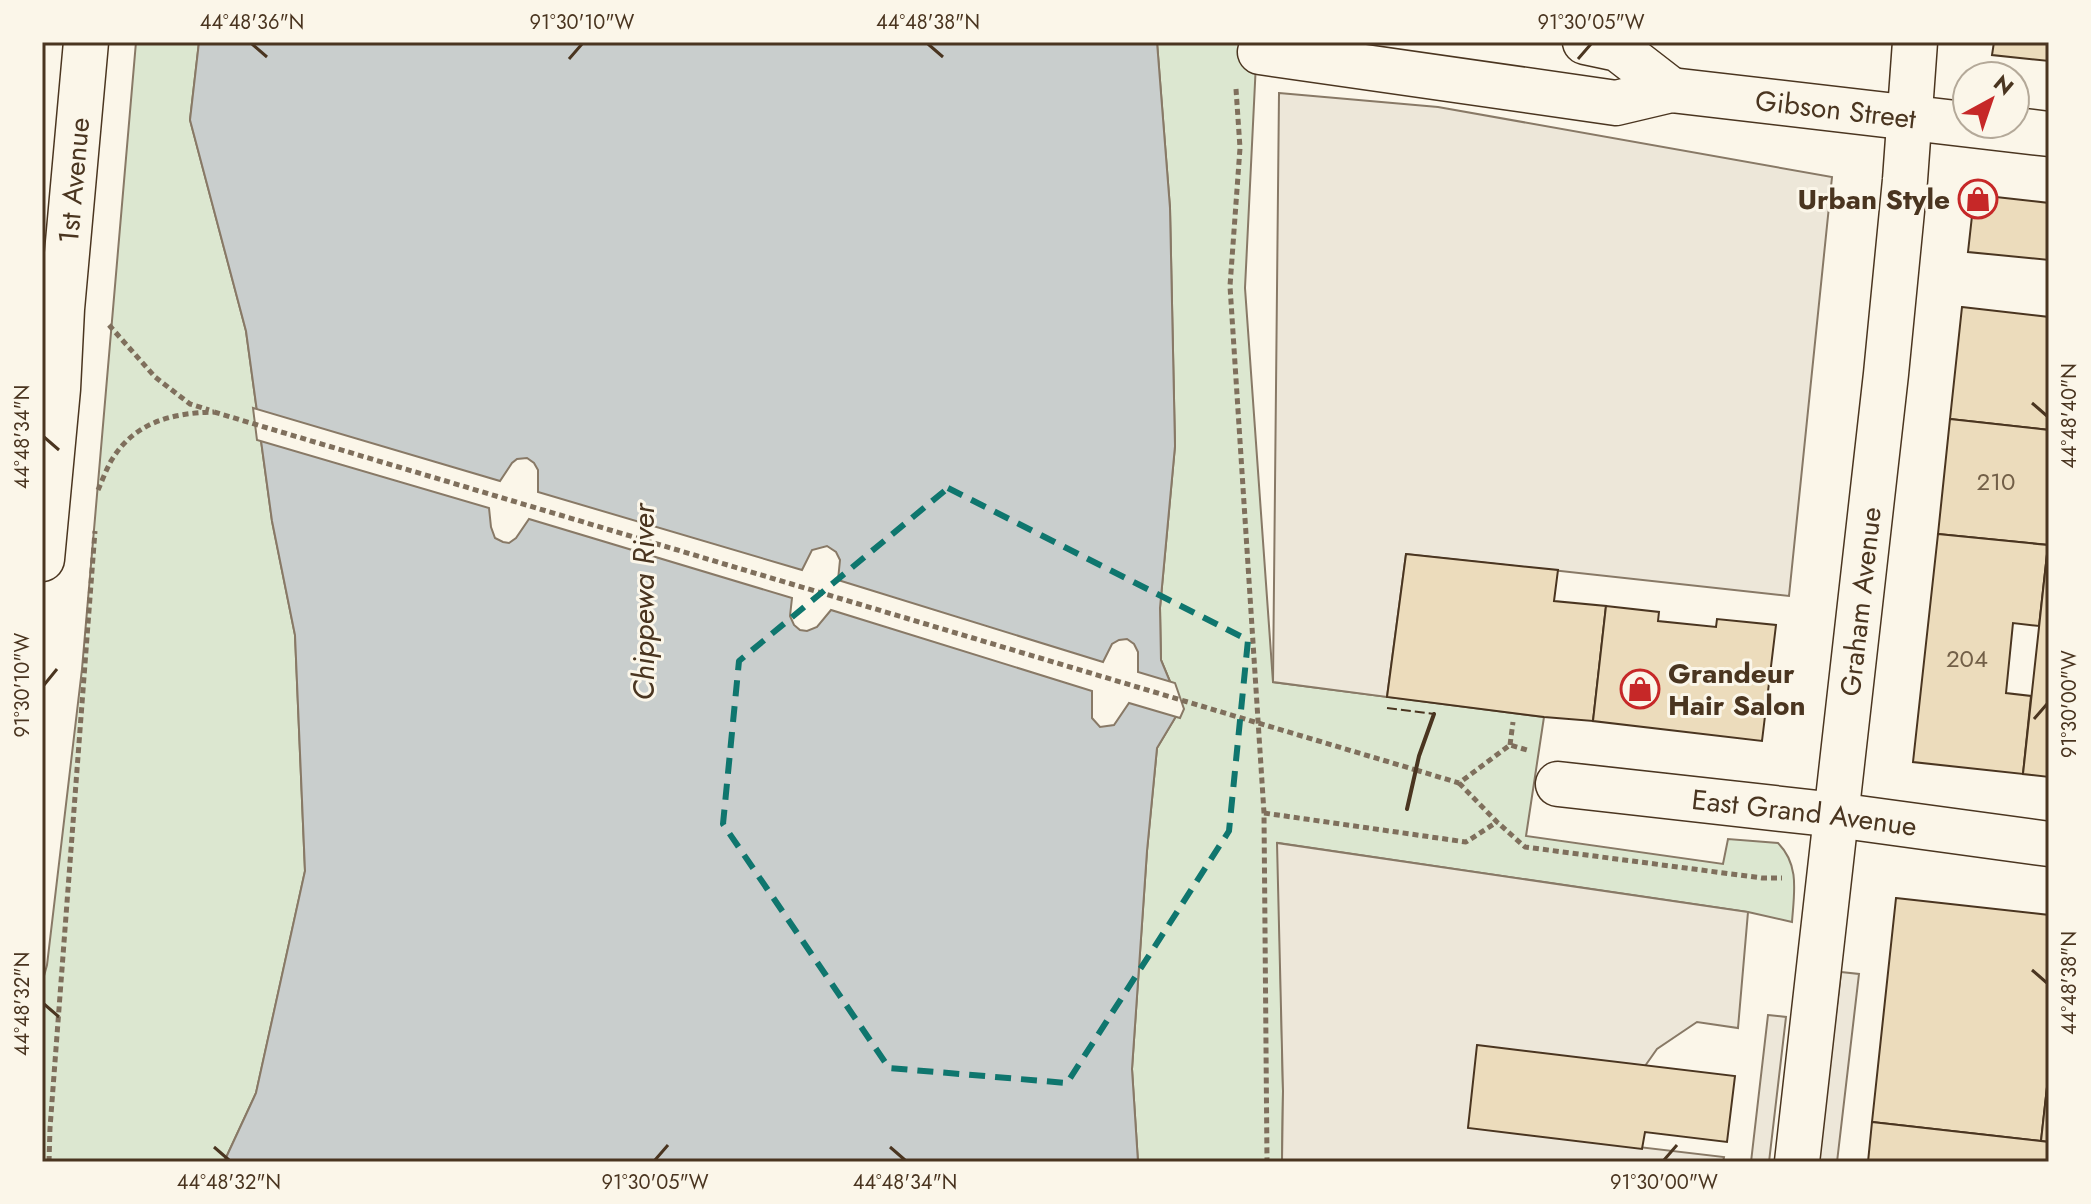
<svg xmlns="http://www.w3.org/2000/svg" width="2091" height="1204" font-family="Jost,sans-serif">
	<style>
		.green { fill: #dce7d0; stroke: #887966; stroke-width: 2 }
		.parking { fill: #ede7d9; stroke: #887966; stroke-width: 2 }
		.water { fill: #c9cecd; stroke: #887966; stroke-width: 2 }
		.pier { fill: #fbf6e9; stroke: #887966; stroke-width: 2 }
		.building { fill: #ecdcbc; stroke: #4a3520; stroke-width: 2 }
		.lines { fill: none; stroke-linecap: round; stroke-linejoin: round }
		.minor-casing { stroke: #4a3520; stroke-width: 47 }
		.path { stroke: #7f6f5c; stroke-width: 5; stroke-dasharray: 6 4; stroke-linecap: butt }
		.minor { stroke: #fbf6e9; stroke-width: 44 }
		.path-bridge { stroke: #7f6f5c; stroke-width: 5; stroke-dasharray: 6 4; stroke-linecap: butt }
		.fence { stroke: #4a3520; stroke-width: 2; stroke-dasharray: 10 4; stroke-linecap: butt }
		.wall { stroke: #4a3520; stroke-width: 4 }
		.marked { fill: none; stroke: #0f766e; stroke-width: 6; stroke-dasharray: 16 10; stroke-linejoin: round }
		.ticks { fill: none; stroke: #4a3520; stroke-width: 3 }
		.labels { text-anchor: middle; stroke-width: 6; stroke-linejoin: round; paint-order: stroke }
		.number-label { font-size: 24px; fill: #725f47 }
		.street-label { font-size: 28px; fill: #4a3520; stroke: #fbf6e9 }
		.poi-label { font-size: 28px; font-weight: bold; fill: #4a3520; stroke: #fbf6e9; text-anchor: end }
		.water-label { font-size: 30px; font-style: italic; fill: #4a3520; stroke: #fbf6e9 }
		.neatline { fill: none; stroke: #4a3520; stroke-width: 3 }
		.ticks-label { font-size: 20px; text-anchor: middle; fill: #4a3520 }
	</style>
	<rect width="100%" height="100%" fill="#fbf6e9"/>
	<g class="green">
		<path d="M136,42H199L190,120L246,331L272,521L295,635L305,871L256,1093L224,1162H42V983L47,965L82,669Z"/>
		<path d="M1157,42H1257L1245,288L1273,682L1544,717L1526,836L1723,864L1728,839L1778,843C1800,865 1794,893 1792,922L1748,912L1278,843L1283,1091L1282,1162H1138L1132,1069L1147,851L1157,748L1181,708L1161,660L1160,608L1175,446L1170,208Z"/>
	</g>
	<g class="parking">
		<path d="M1279,93L1438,107L1832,177L1789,596L1406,554L1387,697L1273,682Z"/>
		<path d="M1277,843L1748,912L1738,1028L1697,1022L1657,1049L1645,1066L1468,1127L1724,1157L1723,1162H1282L1283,1091Z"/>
		<path d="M1841,972L1859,974L1837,1162H1818Z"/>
		<path d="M1768,1015L1786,1017L1769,1162H1751Z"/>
	</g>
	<path class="water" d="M199,42H1157L1170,208L1175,446L1160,608L1161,660L1181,708L1157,748L1147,851L1132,1069L1138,1162H224L256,1093L305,871L295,635L272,521L246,331L190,120Z"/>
	<path class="pier" d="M253,408L500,481L512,463L517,459L527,458L534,463L538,470V492L802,570L812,550L827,546L836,552L840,560L838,580L1103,662L1112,644L1119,640L1127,639L1134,644L1138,652V672L1175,683L1184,709L1180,718L1129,703L1114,725L1100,727L1092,718V691L831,610L817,627L807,631L800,630L794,625L790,616L792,598L529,519L516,538L509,543L503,542L495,538L491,527L489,508L257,440Z"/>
	<g class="building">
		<path d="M1994,42H2049V61L1992,55Z"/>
		<path d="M1987,196L2049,203V260L1968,252L1973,207Z"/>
		<path d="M1962,307L2049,317V430L1950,419Z"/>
		<path d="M1950,419L2049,430V545L1938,534Z"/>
		<path d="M1938,534L2048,545L2039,626L2013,623L2006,693L2031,696L2023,774L1913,762Z"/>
		<path d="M2048,545H2049V777L2023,774Z"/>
		<path d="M1406,554L1558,570L1554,601L1606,606L1593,721L1544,717L1387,697Z"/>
		<path d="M1606,606L1659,612L1658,621L1716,627L1717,619L1776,625L1762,741L1593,721Z"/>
		<path d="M1896,898L2049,915V1069L2041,1141L1872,1122Z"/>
		<path d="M1477,1045L1735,1076L1727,1142L1645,1132L1642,1149L1468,1128Z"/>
		<path d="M2049,1069V1142L2041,1141Z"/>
		<path d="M1872,1122L2049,1142V1162H1868Z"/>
	</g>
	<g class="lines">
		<defs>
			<g id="minor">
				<path d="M1585,42L1618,49L1671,90"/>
				<path id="s1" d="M1260,52L1616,103L1671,90L2049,134"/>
				<path id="s2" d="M42,559L58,389L62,309L86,42"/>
				<path id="s3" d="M1558,784L1836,815L2049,844"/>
				<path id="s4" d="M1797,1162L1886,374L1905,180L1915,42"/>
			</g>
		</defs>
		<use href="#minor" class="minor-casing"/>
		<g class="path">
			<path d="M1236,89L1240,148L1230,286L1264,813L1267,1162"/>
			<path d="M109,325L155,377L190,404L209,410"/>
			<path d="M98,490C102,481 106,470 111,461C134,422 172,413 214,412"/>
			<path d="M1510,745L1513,722"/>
			<path d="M1416,770L1459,783L1510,745L1527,750"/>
			<path d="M1459,783L1497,822L1525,847L1762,878H1782"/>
			<path d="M1264,813L1466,842L1497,822"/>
			<path d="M49,1162L50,1128L95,531"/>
		</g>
		<use href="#minor" class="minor"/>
		<path class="path-bridge" d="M214,412L1416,770"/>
		<path class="fence" d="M1387,708L1434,714L1419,756"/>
		<path class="wall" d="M1407,809L1419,756L1434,714"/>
	</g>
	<path class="marked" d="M948,488L1248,640L1229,831L1067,1083L889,1068L723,824L739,661Z"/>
	<path class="ticks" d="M252,44L267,57M928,44L943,57M569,59L582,44M1578,59L1591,44M2032,403L2047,416M44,437L59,450M44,685L57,669M2034,719L2047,704M2032,970L2047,983M44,1004L59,1017M214,1147L229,1160M890,1147L905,1160M655,1160L668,1145M1664,1160L1677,1145"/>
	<defs>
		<symbol id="shop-ring" viewBox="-11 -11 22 22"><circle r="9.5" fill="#fbf6e9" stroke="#c62828" stroke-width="1.5"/><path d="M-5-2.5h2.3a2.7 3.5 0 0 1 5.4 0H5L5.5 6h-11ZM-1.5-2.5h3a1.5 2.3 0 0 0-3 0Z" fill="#c62828"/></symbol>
	</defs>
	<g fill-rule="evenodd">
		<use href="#shop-ring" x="1956" y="177" width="44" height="44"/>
		<use href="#shop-ring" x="1618" y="667" width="44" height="44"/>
	</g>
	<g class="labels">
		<g class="number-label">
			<text x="1996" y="490">210</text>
			<text x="1967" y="667">204</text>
		</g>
		<g class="street-label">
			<text dy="10" stroke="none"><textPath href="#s1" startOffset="582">Gibson Street</textPath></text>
			<text dy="10" stroke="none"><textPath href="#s2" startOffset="380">1st Avenue</textPath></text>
			<text dy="10" stroke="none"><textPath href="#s4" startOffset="564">Graham Avenue</textPath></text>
			<text dy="10" stroke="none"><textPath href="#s3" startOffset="248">East Grand Avenue</textPath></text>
		</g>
		<g class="poi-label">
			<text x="1950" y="209">Urban Style</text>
			<text x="1668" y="683" text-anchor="start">Grandeur<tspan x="1668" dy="32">Hair Salon</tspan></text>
		</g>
		<g class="water-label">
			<text transform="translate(644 602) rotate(-90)" y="10">Chippewa River</text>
		</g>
	</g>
	<rect width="2091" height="1204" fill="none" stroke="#fbf6e9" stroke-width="88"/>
	<g transform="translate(1991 100) rotate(40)"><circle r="38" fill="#fbf6e9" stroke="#b4a999" stroke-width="2"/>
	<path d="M0-6L14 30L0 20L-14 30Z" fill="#c62828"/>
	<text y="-12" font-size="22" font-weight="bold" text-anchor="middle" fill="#4a3520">N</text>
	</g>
	<rect x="44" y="44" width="2003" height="1116" class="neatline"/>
	<g class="ticks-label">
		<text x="252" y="29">44°48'36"N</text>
		<text x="582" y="29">91°30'10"W</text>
		<text x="928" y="29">44°48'38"N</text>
		<text x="1591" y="29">91°30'05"W</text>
		<text transform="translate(2069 416) rotate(-90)" y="7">44°48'40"N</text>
		<text transform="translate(22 437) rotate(-90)" y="7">44°48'34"N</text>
		<text transform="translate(22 685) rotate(-90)" y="7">91°30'10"W</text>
		<text transform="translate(2069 704) rotate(-90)" y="7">91°30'00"W</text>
		<text transform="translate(2069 983) rotate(-90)" y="7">44°48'38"N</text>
		<text transform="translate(22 1004) rotate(-90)" y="7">44°48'32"N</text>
		<text x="229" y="1189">44°48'32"N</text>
		<text x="655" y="1189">91°30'05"W</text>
		<text x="905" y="1189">44°48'34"N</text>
		<text x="1664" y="1189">91°30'00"W</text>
	</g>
</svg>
